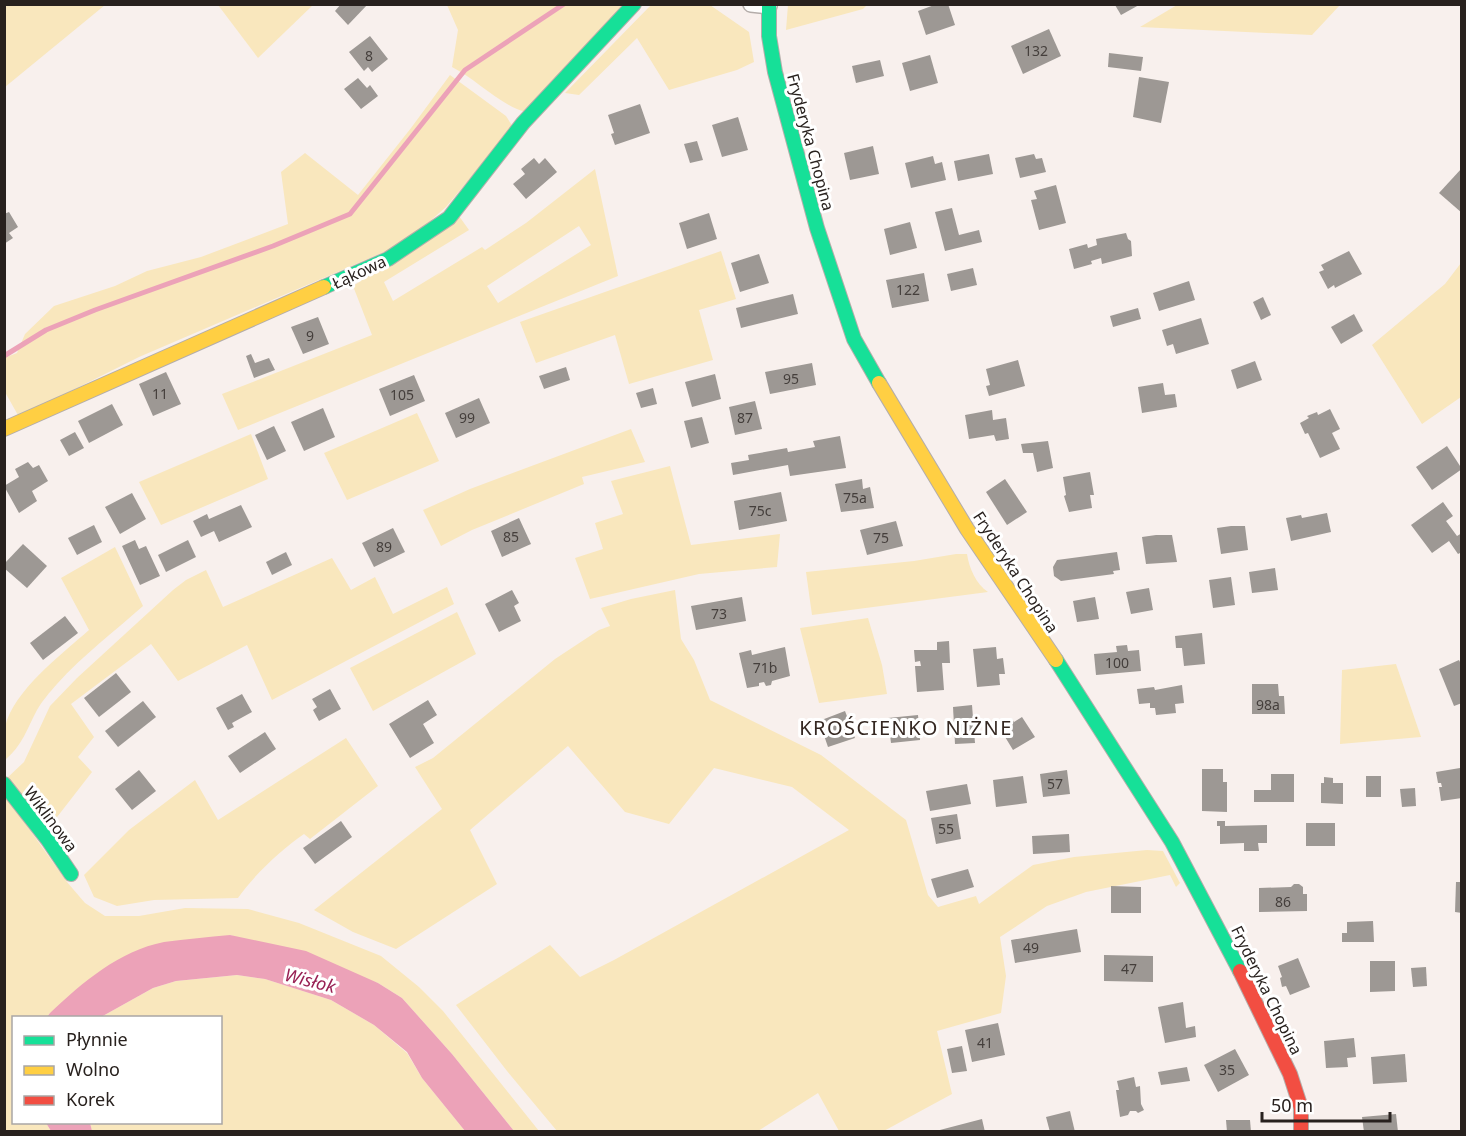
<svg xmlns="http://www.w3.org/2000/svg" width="1466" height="1136" font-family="'Noto Sans',sans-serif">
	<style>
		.green { fill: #f9e7bd; fill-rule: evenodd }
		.water { fill: #eca2b8 }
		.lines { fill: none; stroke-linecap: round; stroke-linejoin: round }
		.stream { stroke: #eca2b8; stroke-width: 5 }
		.building { fill: #9d9894 }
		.street-casing { stroke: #b4adaa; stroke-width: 18 }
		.fast-casing { stroke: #b4adaa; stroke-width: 16 }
		.slow-casing { stroke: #b4adaa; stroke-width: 16 }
		.jam-casing { stroke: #b4adaa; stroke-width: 16 }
		.street { stroke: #fefdfc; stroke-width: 15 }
		.fast { stroke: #16e098; stroke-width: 14 }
		.slow { stroke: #ffcf43; stroke-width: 14 }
		.jam { stroke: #f24e42; stroke-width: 14 }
		.labels { text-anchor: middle; stroke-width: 6; stroke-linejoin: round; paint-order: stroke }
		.number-label { font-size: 14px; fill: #453f3c }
		.street-label { font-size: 16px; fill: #28211e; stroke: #fff }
		.water-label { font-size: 18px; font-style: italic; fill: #982154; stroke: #fff }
		.quarter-label { font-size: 20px; letter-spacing: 1.5px; fill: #342721; stroke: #fff }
	</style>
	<rect width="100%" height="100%" fill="#f8f0ed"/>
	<g class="green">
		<path d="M5,4H105V5L5,87Z"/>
		<path d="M652,4L710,5L749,32L754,62L737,70L669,90L637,38L579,95L565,93Z"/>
		<path d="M218,5H313L258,58Z"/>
		<path d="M447,5H625L526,112C501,106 476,79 452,67L458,30Z"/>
		<path d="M788,5V4L867,5L863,9L786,30Z"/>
		<path d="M1177,5V4L1340,5L1312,35L1140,27Z"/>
		<path d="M450,75L506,116L513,127L446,207L405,243L139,357L19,417L5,392L4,358L17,353L25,334L54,306L115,286L147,271L201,257L288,224L281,172L305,153L358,195L411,128Z"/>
		<path d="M595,169L618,276L238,430L222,394L372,335L353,286L459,216L469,230L384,282L393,301L482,247L485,250L526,223ZM579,226L591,245L498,303L487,286Z"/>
		<path d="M721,251L736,299L699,310L713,360L629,384L615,335L536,363L520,322Z"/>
		<path d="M1461,263V397L1422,424L1372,345L1445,284Z"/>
		<path d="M417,413L439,461L347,500L324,453Z"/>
		<path d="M631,429L645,462L582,477L584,484L472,530L441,546L423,510L470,489Z"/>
		<path d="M251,434L268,479L161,525L139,482Z"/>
		<path d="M670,466L691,545L780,534L777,567L699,574L590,599L575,558L603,549L595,523L623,514L611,481Z"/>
		<path d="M115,547L143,606C115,631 83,655 57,684C50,692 42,701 37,710C27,729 22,746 5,760C4,750 3,737 5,727C13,691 62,654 89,630L61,578Z"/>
		<path d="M956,554H967C969,568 976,584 988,592L812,615L806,572L914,561Z"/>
		<path d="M332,558L351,590L375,577L393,614L447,587L454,604L272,700L247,645L178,681L151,644L71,704L94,737L78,757L92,772L47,830L6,779L24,762L50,706L77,678L173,590L186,580L206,570L223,607Z"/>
		<path d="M675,590L681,639L694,660L710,700L821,755L906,820L928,895L938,907L976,896L979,904L1033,865L1074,857L1147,850L1163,851L1180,883L1176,887L1170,875L1086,892L1047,906L1000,937L1006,976L1001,1013L937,1031L952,1094L882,1132L839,1131L818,1093L758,1131H557L507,1071L456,1005L550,945L580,977L614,960L849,830L792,787L714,768L669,824L625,812L568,746L470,830L497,884L396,949L353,932L314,910L442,809L415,767L433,758L555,659L599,630L610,626L601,608L631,599Z"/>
		<path d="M457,612L476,654L373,711L350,668Z"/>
		<path d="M868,618L882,665L887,694L819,703L800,628Z"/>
		<path d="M1396,664L1421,737L1340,744L1342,670Z"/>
		<path d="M346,738L378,786L310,839L304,834C282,849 253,876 238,898L154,900L117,906L94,897L84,875L129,830L195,780L218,820Z"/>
		<path d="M7,798L67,882L85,903L105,916H139L185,908L248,909L299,923L381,956L419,987L443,1011L539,1131H514L452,1054L402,998L378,983L230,935L50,1013L47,1017L14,1018V1122L46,1123L51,1131H5L4,802Z"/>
		<path d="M237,975L265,979L331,1000L374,1025L407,1053L422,1078L465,1131L92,1132L90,1123L220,1122V1018L101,1017L153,988L176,981Z"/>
	</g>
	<g class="water">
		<path d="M230,935L306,951L378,983L402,998L452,1054L514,1131H465L422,1078L407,1052L374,1025L331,1000L265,979L237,975L176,981L153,988L101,1017H47L50,1013C83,982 119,951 164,942C186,939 208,937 230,935Z"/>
		<path d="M46,1123H90L92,1131H51Z"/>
	</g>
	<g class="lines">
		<path class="stream" d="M4,356L46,330L95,310L273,246L350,214L465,70L564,4"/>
	</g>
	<g class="building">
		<path d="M341,4H368L348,25L335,11Z"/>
		<path d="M937,4H948L955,25L926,35L918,11Z"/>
		<path d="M1115,5H1139L1121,15Z"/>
		<path d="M1049,29L1061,56L1023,74L1011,46Z"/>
		<path d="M370,36L388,59L372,72L368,67L364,71L349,52Z"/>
		<path d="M1109,53L1143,57L1141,71L1108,67Z"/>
		<path d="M930,55L938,83L910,91L902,63Z"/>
		<path d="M880,60L884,76L856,83L852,66Z"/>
		<path d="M1139,77L1169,82L1161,123L1133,117Z"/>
		<path d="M358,78L367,88L370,85L378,96L361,109L344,89Z"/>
		<path d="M640,104L650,133L615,145L611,134L614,133L608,115Z"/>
		<path d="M738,117L748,150L722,157L712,125Z"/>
		<path d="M697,141L703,160L690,163L684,144Z"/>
		<path d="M873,146L879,174L850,180L844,153Z"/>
		<path d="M989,154L993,174L958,181L954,161Z"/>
		<path d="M1034,154L1036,159L1042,158L1046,172L1020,178L1015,158Z"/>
		<path d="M933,156L935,164L942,162L946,180L911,188L905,163Z"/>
		<path d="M534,158L539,164L545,158L557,172L526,199L513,184L525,174L521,169Z"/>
		<path d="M1462,168V213L1439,193Z"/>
		<path d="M1056,185L1066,223L1039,230L1031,200L1037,199L1034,191Z"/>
		<path d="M952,208L959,235L979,230L982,242L945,251L935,212Z"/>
		<path d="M9,212L18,227L9,233L13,238L4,244V214Z"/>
		<path d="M709,213L717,239L687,249L679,223Z"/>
		<path d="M910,222L917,248L890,255L884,229Z"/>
		<path d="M1126,233L1128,239L1131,241L1132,256L1102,264L1101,258L1091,261L1092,264L1074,269L1069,249L1087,244L1088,248L1097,245L1096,239Z"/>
		<path d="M1349,251L1362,274L1335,288L1334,285L1328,289L1319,272L1324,270L1321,265Z"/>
		<path d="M759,254L769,283L740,292L731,263Z"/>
		<path d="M973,268L977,285L951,291L947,274Z"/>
		<path d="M924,273L929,301L892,308L886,280Z"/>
		<path d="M1189,281L1195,300L1159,311L1153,293Z"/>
		<path d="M793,294L798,314L741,328L736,308Z"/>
		<path d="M1263,297L1271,315L1261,320L1253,302Z"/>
		<path d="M1138,308L1141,319L1113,327L1110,316Z"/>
		<path d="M1354,314L1363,331L1341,344L1331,327Z"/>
		<path d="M318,317L329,344L303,354L291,327Z"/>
		<path d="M1201,318L1209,344L1176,354L1173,344L1167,346L1162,330Z"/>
		<path d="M251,354L255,363L269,358L275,370L254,378L246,356Z"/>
		<path d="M1018,360L1025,386L989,396L986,386L990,385L986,369Z"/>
		<path d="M1255,361L1262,380L1237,389L1231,370Z"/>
		<path d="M812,363L816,385L770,394L765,372Z"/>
		<path d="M566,367L570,380L544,389L539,376Z"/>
		<path d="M166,372L181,404L153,416L139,384Z"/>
		<path d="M715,374L721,399L692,407L685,382Z"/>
		<path d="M414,375L425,401L390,416L379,389Z"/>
		<path d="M1163,383L1165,395L1175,394L1177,407L1142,413L1138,387Z"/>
		<path d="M653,388L657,404L641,408L636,393Z"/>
		<path d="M479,398L490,423L456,438L445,413Z"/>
		<path d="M755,401L762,429L735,435L729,407Z"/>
		<path d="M112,404L123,425L89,443L78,421Z"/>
		<path d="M323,408L335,437L304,451L291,422Z"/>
		<path d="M1330,409L1340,429L1332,433L1340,449L1320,458L1308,433L1305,434L1300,423L1309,418L1307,416L1317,412L1318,415Z"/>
		<path d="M992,410L993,420L1006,418L1009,439L996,441L994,435L969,439L965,415Z"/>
		<path d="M702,417L709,443L691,448L684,421Z"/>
		<path d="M274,426L286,451L267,460L255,435Z"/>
		<path d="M75,432L84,448L69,456L60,440Z"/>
		<path d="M840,436L846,468L790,476L788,465L733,475L731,463L749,460L748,455L787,448L788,452L815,447L813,441Z"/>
		<path d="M1048,441L1053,468L1037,472L1033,453H1023L1021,444Z"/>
		<path d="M1447,446L1462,469L1432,490L1416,467Z"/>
		<path d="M28,462L33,468L39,465L48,481L32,491L37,501L19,513L4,486L19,477L15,469Z"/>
		<path d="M1090,472L1094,495H1090L1092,508L1069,512L1064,496L1066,495L1063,477Z"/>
		<path d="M862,479L863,489L870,487L874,508L841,512L835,484Z"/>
		<path d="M1005,479L1027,512L1007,525L986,492Z"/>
		<path d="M781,492L787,521L739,530L734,501Z"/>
		<path d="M132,493L146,519L120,534L105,507Z"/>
		<path d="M1443,502L1453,516L1446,521L1457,536L1462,533V552L1458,554L1449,541L1432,553L1411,525Z"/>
		<path d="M241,505L252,527L219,542L214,531L201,537L193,521L207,514L209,519Z"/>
		<path d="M1327,513L1331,532L1291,541L1286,518L1301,515L1302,518Z"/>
		<path d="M519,518L531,544L502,557L491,531Z"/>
		<path d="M896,521L903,546L867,555L860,530Z"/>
		<path d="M94,525L102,542L77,555L68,538Z"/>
		<path d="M1231,526H1245L1248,550L1221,554L1217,528Z"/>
		<path d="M393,528L405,552L374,567L362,543Z"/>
		<path d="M1156,535H1172L1177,562L1146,564L1142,537Z"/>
		<path d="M135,540L139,549L146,546L160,576L140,585L122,546Z"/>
		<path d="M188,540L196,557L166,572L158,555Z"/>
		<path d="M23,544L47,566L27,588L4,568V564Z"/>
		<path d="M286,552L292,565L272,575L266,562Z"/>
		<path d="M1117,552L1120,570L1113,571L1114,574L1061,581L1054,576L1053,567L1057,560Z"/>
		<path d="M1275,568L1278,590L1252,593L1249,572Z"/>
		<path d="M1231,577L1235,605L1213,608L1209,580Z"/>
		<path d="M1149,588L1153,610L1131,614L1126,592Z"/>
		<path d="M512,590L519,603L514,606L521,621L499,632L485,604Z"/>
		<path d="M742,597L746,621L696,630L691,606Z"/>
		<path d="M1095,597L1099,619L1077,622L1073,601Z"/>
		<path d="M65,616L78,633L43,660L30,643Z"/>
		<path d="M1202,633L1205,664L1184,666L1182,648H1176L1175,636Z"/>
		<path d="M949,641L950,663H942L944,690L917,692L915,666H921L920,661L915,662L914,650H937V642Z"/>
		<path d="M1127,645L1128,651L1139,650L1141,671L1096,675L1094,654L1117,652L1116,646Z"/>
		<path d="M785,647L790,676L772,681L771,685L766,686L764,682L759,683V686L747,688L739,653L751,650L752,655Z"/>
		<path d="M996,647L997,659L1003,658L1005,674H999L1000,685L977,687L973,649Z"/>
		<path d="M1459,660L1462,666V703L1454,706L1439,669Z"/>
		<path d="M116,673L131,692L99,717L84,698Z"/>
		<path d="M1252,684H1278L1279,696H1284L1285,714H1252Z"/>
		<path d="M1182,685L1184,703L1175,704L1176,713L1156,715L1155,708H1150V703L1139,704L1137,689L1154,687L1155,690Z"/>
		<path d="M330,689L341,709L319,721L313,710L317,707L312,699Z"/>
		<path d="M242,694L252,712L232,723L234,727L228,730L216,708Z"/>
		<path d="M428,700L437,715L423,724L434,743L410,758L389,724Z"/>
		<path d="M143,701L156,717L118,747L105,731Z"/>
		<path d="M972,705L975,743L955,744L953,707Z"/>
		<path d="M845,711L855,738L828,747L819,721Z"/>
		<path d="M918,715L920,740L891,743L888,718Z"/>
		<path d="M1022,717L1035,737L1013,750L999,727L1012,719L1014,722Z"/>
		<path d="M265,732L276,749L240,773L228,756Z"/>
		<path d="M1460,768L1462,798L1441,801L1439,787H1442L1441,783H1438L1436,772Z"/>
		<path d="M1202,769H1223V782H1227V812L1202,811Z"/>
		<path d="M139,770L156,791L132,810L115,789Z"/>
		<path d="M1067,770L1070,794L1043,797L1040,774Z"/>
		<path d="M1271,774H1294V802H1254V790H1271Z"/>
		<path d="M1023,776L1027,803L996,807L993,780Z"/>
		<rect x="1366" y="776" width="15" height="21"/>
		<path d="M1324,777L1333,778V783H1343V804L1321,803V783H1324Z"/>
		<path d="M967,784L971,804L930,811L926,791Z"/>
		<path d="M1415,788L1416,806L1402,807L1400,789Z"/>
		<path d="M957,814L961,839L936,844L931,818Z"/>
		<path d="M341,821L352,837L315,864L303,848Z"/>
		<path d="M1217,821H1225V826L1267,825V843H1258L1259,851H1244V843L1220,844V826H1217Z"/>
		<rect x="1306" y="823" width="29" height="23"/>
		<path d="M1069,834L1070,852L1033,854L1032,836Z"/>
		<path d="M968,869L974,887L937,898L931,879Z"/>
		<path d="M1456,882H1462V913L1455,912Z"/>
		<path d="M1294,884H1299L1303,887V894H1307V911L1259,912V888L1291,887Z"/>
		<path d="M1111,886L1141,887V913H1111Z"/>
		<path d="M1373,921L1374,942H1342V933H1347V922Z"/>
		<path d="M1077,929L1081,952L1015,963L1011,940Z"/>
		<path d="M1104,955L1153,956V982L1104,981Z"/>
		<path d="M1298,958L1310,987L1290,995L1286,986L1282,987L1280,978L1282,977L1278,966Z"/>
		<path d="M1370,961H1395V991L1370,992Z"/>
		<path d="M1426,967L1427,986L1413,987L1411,968Z"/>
		<path d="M1183,1002L1186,1028L1195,1026L1196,1037L1165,1043L1158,1007Z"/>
		<path d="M998,1023L1005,1055L972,1062L965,1030Z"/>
		<path d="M1354,1038L1356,1057L1347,1058L1348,1067L1326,1068L1324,1041Z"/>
		<path d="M962,1046L967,1071L952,1073L947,1049Z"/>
		<path d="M1235,1049L1249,1075L1218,1092L1204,1065Z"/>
		<path d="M1405,1054L1407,1082L1373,1084L1371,1057Z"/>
		<path d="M1187,1067L1190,1081L1161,1085L1158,1072Z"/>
		<path d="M1134,1077L1136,1087L1140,1086L1141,1104L1144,1110L1138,1113L1136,1111H1130L1128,1115L1120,1117L1116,1090H1119L1117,1081Z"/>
		<path d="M1070,1111L1075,1132H1050L1046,1117Z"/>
		<path d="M1396,1114L1398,1132H1364L1362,1117Z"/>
		<path d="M982,1119L985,1132H936V1131Z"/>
		<path d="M1226,1120H1250L1251,1132H1227Z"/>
	</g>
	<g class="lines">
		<defs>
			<path id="street" d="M751,4L769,6"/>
			<g id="fast">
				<path d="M769,4V36L775,72L817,228L854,339L879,383"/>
				<path d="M324,287L388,259L449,218L523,123L634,4"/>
				<path d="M1056,660L1172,842L1240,971"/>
				<path d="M4,784L48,840L71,874"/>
			</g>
			<g id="slow">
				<path d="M879,383L967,529L1056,660"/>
				<path d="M4,429L324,287"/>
			</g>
			<path id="jam" d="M1240,971L1290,1074L1301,1108V1132"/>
		</defs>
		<use href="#street" class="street-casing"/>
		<use href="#fast" class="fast-casing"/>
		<use href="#slow" class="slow-casing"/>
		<use href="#jam" class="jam-casing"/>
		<use href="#street" class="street"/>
		<use href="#fast" class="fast"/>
		<use href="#slow" class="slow"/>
		<use href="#jam" class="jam"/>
	</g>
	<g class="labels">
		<g class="number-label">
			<text x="1036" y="56">132</text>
			<text x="369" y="61">8</text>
			<text x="908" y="295">122</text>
			<text x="310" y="341">9</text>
			<text x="791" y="384">95</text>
			<text x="160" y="399">11</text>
			<text x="402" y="400">105</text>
			<text x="467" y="423">99</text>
			<text x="745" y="423">87</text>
			<text x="855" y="503">75a</text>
			<text x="760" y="516">75c</text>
			<text x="511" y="542">85</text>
			<text x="881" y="543">75</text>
			<text x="384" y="552">89</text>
			<text x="719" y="619">73</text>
			<text x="1117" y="668">100</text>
			<text x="765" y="673">71b</text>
			<text x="1268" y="710">98a</text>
			<text x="1055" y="789">57</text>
			<text x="946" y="834">55</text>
			<text x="1283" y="907">86</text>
			<text x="1031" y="953">49</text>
			<text x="1129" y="974">47</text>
			<text x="985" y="1048">41</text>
			<text x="1227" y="1075">35</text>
		</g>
		<g class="street-label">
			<text transform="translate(811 142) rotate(75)" y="6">Fryderyka Chopina</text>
			<text transform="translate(359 272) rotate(-25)" y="6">Łąkowa</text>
			<text transform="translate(1016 572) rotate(57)" y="6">Fryderyka Chopina</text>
			<text transform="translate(51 819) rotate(53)" y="6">Wiklinowa</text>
			<text transform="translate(1267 990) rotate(64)" y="6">Fryderyka Chopina</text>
		</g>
		<g class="water-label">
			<text transform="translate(310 981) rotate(14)" y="6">Wisłok</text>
		</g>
		<g class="quarter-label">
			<text x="906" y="735">KROŚCIENKO NIŻNE</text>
		</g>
	</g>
	<rect width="1466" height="1136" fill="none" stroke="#28211e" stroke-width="12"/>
	<rect x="12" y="1016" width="210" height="108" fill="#ffffff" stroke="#a9a6a5" stroke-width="1.5"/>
	<rect x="24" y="1036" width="30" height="9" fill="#16e098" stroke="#a9a6a5" stroke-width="1.5"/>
	<text x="66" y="1046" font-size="18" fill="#28211e">Płynnie</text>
	<rect x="24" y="1066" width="30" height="9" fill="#ffcf43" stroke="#a9a6a5" stroke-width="1.5"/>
	<text x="66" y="1076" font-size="18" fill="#28211e">Wolno</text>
	<rect x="24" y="1096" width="30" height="9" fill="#f24e42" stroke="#a9a6a5" stroke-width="1.5"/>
	<text x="66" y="1106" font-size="18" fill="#28211e">Korek</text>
	<path d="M1262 1112v9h128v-9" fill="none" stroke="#28211e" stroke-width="3"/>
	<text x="1271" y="1112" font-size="18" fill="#28211e" stroke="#ffffff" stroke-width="4.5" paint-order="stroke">50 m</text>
</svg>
